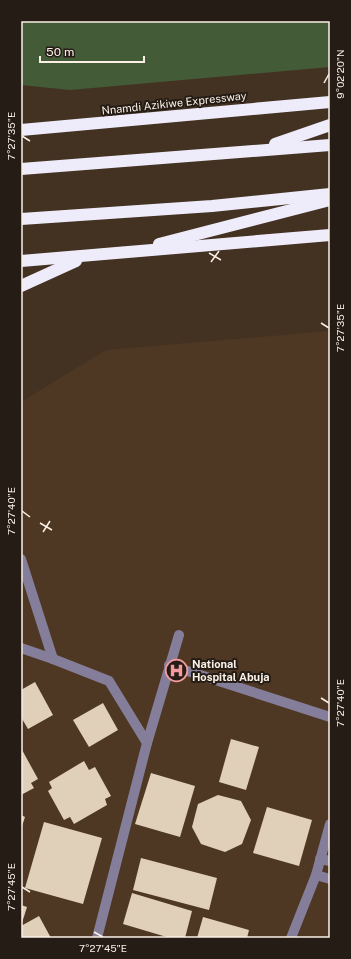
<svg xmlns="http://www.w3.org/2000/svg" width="351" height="959" font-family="'Public Sans',sans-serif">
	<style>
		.built { fill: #4f3823 }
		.green { fill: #435b37 }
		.building { fill: #e1d0b9 }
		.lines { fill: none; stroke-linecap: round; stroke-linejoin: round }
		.minor { stroke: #857e9b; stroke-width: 10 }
		.highway { stroke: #eeebfa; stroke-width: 12 }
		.ticks { fill: none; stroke: #fbf0e6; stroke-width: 1.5 }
		.labels { text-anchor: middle; stroke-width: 4; stroke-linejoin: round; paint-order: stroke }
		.street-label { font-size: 11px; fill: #fbf0e6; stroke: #241c15 }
		.poi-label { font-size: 11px; font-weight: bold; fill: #fbf0e6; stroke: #241c15; text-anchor: start }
		.neatline { fill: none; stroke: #fbf0e6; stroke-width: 1.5 }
		.ticks-label { font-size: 10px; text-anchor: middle; fill: #fbf0e6 }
	</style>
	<rect width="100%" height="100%" fill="#433222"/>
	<path class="built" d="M330,331V938H21V402L106,350Z"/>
	<path class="green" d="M21,21H330V67L70,90L21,85Z"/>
	<g class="building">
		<path d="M35,682L53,715L28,729L21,717V690Z"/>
		<path d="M103,703L118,730L89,747L73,720Z"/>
		<path d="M231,739L259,747L246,790L219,782Z"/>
		<path d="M21,748L38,779L31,783L34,788L21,795Z"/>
		<path d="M84,761L89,770L95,767L111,796L105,799L107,805L74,824L70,817L64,820L48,791L52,788L49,782Z"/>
		<path d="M151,773L195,786L180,837L135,824Z"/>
		<path d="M218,795L241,801L251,820L242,844L225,852L201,844L192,827L198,804Z"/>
		<path d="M267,807L312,820L299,866L253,853Z"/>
		<path d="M21,815L25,817L21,829Z"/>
		<path d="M44,822L102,838L83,904L25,888Z"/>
		<path d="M141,858L217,878L209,910L133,890Z"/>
		<path d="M132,893L192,911L185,938H170L123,924Z"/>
		<path d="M21,905L27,907L21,926Z"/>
		<path d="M39,916L51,938H21V926Z"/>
		<path d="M203,917L249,930L247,938H197Z"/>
	</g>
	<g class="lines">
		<g class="minor">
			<path d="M21,559L53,659"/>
			<path d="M21,648L53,659L109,681L147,743"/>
			<path d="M169,665L330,717"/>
			<path d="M320,859L330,861"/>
			<path d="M316,875L330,879"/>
			<path d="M97,938L147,743L179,635"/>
			<path d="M291,938L316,875L330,824"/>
		</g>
		<g class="highway">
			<path d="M21,130L330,102"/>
			<path d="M275,144L330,125"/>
			<path d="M21,169L330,145"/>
			<path d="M21,219L212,206L330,194"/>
			<path d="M159,244L330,200"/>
			<path d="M21,261L330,235"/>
			<path d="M21,286L76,261"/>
		</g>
	</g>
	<path class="ticks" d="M324,83L329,74M22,136L30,141M209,253L221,260M211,262L219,251M321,323L329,328M22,511L30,517M40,523L52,530M43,532L50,521M321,698L329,703M22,887L30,892M94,932L103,937"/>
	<defs>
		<symbol id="hospital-ring" viewBox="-11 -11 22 22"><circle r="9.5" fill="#241c15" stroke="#f59b9e" stroke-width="1.5"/><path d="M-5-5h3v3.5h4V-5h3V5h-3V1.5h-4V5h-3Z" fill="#f59b9e"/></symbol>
	</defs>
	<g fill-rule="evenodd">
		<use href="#hospital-ring" x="164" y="658" width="25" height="25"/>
	</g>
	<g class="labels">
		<g class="street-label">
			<text transform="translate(174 103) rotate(-6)" y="4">Nnamdi Azikiwe Expressway</text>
		</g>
		<g class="poi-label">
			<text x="192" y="668">National<tspan x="192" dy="13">Hospital Abuja</tspan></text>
		</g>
	</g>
	<rect width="351" height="959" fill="none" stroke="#241c15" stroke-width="44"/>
	<path d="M40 56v6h104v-6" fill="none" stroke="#fbf0e6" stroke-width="2"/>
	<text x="46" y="56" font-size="12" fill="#fbf0e6" stroke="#241c15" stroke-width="3" paint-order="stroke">50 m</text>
	<rect x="22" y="22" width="307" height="915" class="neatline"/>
	<g class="ticks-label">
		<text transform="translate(340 74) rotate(-90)" y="4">9°02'20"N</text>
		<text transform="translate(11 136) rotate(-90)" y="4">7°27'35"E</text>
		<text transform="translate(340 328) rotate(-90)" y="4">7°27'35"E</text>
		<text transform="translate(11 511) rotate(-90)" y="4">7°27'40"E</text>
		<text transform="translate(340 703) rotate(-90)" y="4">7°27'40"E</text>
		<text transform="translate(11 887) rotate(-90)" y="4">7°27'45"E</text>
		<text x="103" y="952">7°27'45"E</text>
	</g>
</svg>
